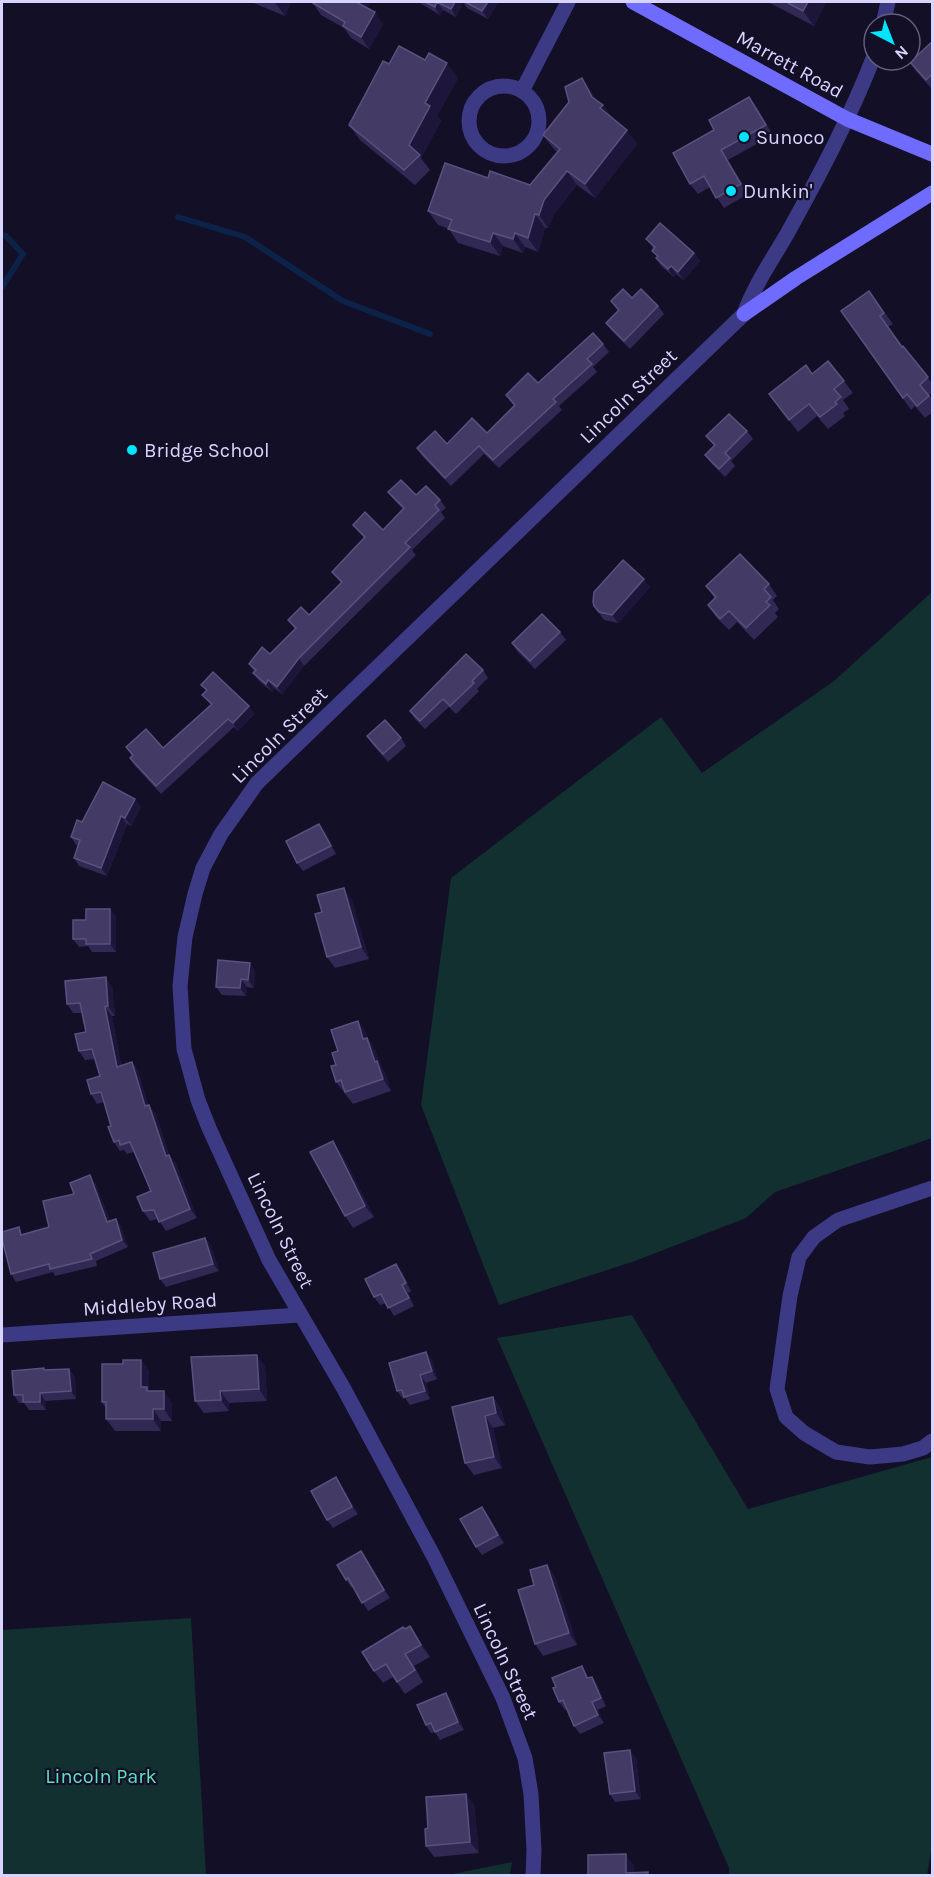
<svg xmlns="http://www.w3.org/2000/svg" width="934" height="1877" font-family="Karla,sans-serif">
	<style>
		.green { fill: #12302f }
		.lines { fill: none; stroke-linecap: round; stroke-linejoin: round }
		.stream { stroke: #0c2248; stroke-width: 6 }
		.minor { stroke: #3d3a85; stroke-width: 15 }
		.tertiary { stroke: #3d3a85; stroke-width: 15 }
		.secondary { stroke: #6f6bff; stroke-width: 15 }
		.wall { fill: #312854 }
		.shaded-wall { fill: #1d163a }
		.building { fill: #433a66; stroke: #5a527e; stroke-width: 1.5 }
		.poi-dot { fill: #00e5ff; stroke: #130f26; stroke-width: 2 }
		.labels { text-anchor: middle; stroke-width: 4.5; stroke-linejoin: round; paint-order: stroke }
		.street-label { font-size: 20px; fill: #d9d4ff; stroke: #130f26 }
		.poi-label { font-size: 20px; fill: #d9d4ff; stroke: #130f26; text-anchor: start }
		.park-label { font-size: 20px; fill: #5fe0c0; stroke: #130f26 }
	</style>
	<rect width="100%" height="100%" fill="#130f26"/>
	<g class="green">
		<path d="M932,592V1138L775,1192L746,1218L635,1261L499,1305L421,1105L451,878L661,717L702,773L834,681Z"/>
		<path d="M632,1315L748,1509L932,1457V1846L927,1875H729V1868L497,1338Z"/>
		<path d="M191,1618L206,1875H2V1630Z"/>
		<path d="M512,1862L510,1875H447Z"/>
	</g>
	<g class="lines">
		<g class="stream">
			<path d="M178,217L245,237L343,301L430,334"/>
			<path d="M2,235L6,236L23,254L2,287"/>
		</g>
		<g class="minor">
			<circle cx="504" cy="121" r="35"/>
			<path d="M522,91L568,2"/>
			<path d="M932,1188L838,1220L814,1237L799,1257L790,1296L777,1389L786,1417L804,1433L836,1452L870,1457L903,1454L923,1448L932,1441"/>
			<path d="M2,1335L300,1315"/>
		</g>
		<g class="tertiary">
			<path d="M883,24L888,2"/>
			<path d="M533,1876L534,1850L531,1794L525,1758L503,1698L434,1557L344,1389L269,1260L209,1128L198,1100L184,1049L180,986L185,937L195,894L203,868L221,834L257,783L744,314C754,286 772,260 787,234C819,176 850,118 874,56"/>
		</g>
		<g class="secondary">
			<path d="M633,2L847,119L932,154"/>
			<path d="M744,314L796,278L932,193"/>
		</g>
	</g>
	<g class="wall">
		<path d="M251,2H291L285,16Z"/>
		<path d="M418,2H498L488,19L467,8L463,2L456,17L443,10L440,15Z"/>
		<path d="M768,2H826L814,26Z"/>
		<path d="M313,3L367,8L383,24L369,49L351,38L344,28L321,15Z"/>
		<path d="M933,41V86L931,88L915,70L910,62Z"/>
		<path d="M389,64L458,78L437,116L441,121L421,158L430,170L415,185L360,140L349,125Z"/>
		<path d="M582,78L596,100L603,105L612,118L637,144L595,198L577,185L554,214L548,228H545L538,252L525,247L523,253L503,246L500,256L458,243L449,229L438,225L428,211L488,178L530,185L557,152L553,148L543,135L569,102Z"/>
		<path d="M757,107L773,135L728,160L748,194L724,208L710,187L698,194L690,184Z"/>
		<path d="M646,239L694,253L700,261L684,280L676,274L674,277L661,266L656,258L657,257L652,251L654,249Z"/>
		<path d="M869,291L893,324L888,327L902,347L933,384V392L929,395L933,400V412L925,418L915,406L911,410L841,311Z"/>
		<path d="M632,298L658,306L664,314L630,349L612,331L606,323L618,311L611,301Z"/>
		<path d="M603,344L609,352L593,367L597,372L559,406L562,410L499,468L484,454L451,486L422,456L417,448L447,444L487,433L514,406L506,395L538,383Z"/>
		<path d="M812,374L844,381L853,393L843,400L849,409L843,413L845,416L828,429L817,416L798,432L769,394Z"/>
		<path d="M747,431L753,439L731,461L735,466L725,477L711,463L705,455L714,446L706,436Z"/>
		<path d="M388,492L416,495L440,500L446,508L441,512L445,518L412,550L416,555L304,666L282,694L274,688L272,692L259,681L253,673L254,672L249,664L270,654L295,629L288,620L309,615L341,583L332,572L364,538L353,525L383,530L403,509L394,500Z"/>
		<path d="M769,584L777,596L773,600L779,609L775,613L778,617L754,640L737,622L729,630L716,617L708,605L715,599L706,586Z"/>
		<path d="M650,587L618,623L604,620L594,606Z"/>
		<path d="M560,632L566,640L535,669L517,651L512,643Z"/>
		<path d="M483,670L488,678L477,689L479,691L456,714L449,707L425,729L415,719L410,711Z"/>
		<path d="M201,685L249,706L254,714L238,731L234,727L161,794L135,766L130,758L132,756L126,747L163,748L211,705L202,695L206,691Z"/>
		<path d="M367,736L401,738L406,746L388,762L372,744Z"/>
		<path d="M135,799L141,807L131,826L127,824L107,876L79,866L74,858L78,846L76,845L71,837L82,822Z"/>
		<path d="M325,831L336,854L303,871L297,863Z"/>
		<path d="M352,900L369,959L335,968L327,957L322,912Z"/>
		<path d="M110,909L116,917V952H92L88,946L79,947L73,939L86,920Z"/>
		<path d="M255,971L254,988L247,987L246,996L222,995L216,987Z"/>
		<path d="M112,986L115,1016H112L121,1065L132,1062L138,1071L148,1105L156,1114L169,1155L176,1164L197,1218L166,1231L158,1219L150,1221L143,1211L151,1191L134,1152L127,1154L124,1150L120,1151L114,1142L104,1102L97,1104L91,1094L100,1076L95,1059L85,1060L79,1051L86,1032L82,1013H73L67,1004Z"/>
		<path d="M358,1021L366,1033L368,1039L375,1050L381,1066L385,1073L391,1091L353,1104L336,1082V1065L338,1051Z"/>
		<path d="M341,1153L374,1217L353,1228L345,1216Z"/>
		<path d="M95,1183L110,1221L116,1219L121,1227L128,1247L96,1261L97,1266L55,1276L53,1272L16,1282L11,1274L49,1227L74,1194Z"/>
		<path d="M205,1238L211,1246L219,1271L166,1287L160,1279Z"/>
		<path d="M402,1272L411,1291L408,1293L414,1306L394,1316L386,1303L380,1305L374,1297Z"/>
		<path d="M426,1352L432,1360L437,1379L426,1383L430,1399L410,1405L405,1398L403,1399L397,1391Z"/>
		<path d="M257,1355L265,1367L267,1401L229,1403V1411L204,1413L195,1401Z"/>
		<path d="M141,1360L149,1371V1390L150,1391L172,1403V1421H161V1431H115L106,1419V1409L102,1402L123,1364Z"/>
		<path d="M69,1369L75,1377L76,1399L45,1401L46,1410H29L24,1403H19L14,1395L45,1370Z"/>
		<path d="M493,1397L501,1409L505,1425L493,1428L502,1468L474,1475L465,1463Z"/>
		<path d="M341,1485L358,1514L333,1528L327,1520Z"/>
		<path d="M482,1507L488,1515L504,1543L482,1555L476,1547Z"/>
		<path d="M361,1551L390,1598L368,1611L353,1587L352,1588L346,1580Z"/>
		<path d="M547,1565L555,1577L577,1645L543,1656L535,1644L534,1585Z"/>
		<path d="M410,1626L430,1657L414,1666L423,1682L405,1694L393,1677L383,1683L374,1671L405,1629Z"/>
		<path d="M582,1666L589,1678L597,1684L606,1706L598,1710L604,1723L580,1734L574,1726L567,1709L565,1710L559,1702L556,1687Z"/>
		<path d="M452,1701L464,1730L440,1740L435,1732L431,1733L426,1725Z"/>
		<path d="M636,1758L641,1799L615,1802L610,1794Z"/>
		<path d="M466,1794L474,1805L479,1853L434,1857L426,1846L428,1828Z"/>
	</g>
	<g class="shaded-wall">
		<path d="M277,2H291L285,16L276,4Z"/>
		<path d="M356,2H371L364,13Z"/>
		<path d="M437,2L443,10L440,15L435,7Z"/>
		<path d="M455,2H463L456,17L451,9Z"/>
		<path d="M488,2H498L488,19L482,11Z"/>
		<path d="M808,2H826L814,26L803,11Z"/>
		<path d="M375,12L383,24L369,49L361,37Z"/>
		<path d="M447,63L458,78L437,116L441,121L421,158L409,145L425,103Z"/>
		<path d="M582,78L592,92L600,107L603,105L612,119L609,122L592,97Z"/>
		<path d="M749,97L757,107L773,135L766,125Z"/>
		<path d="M627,130L637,144L595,198L585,184Z"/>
		<path d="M721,150L728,160L748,194L741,184Z"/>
		<path d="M567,171L577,185L554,214L548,228L539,215L544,200Z"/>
		<path d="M535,214L545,228L538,252L528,238Z"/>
		<path d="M493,233L503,246L500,256L490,242Z"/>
		<path d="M515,233L525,247L523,253L513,239Z"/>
		<path d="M694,253L700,261L684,280L678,272Z"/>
		<path d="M671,266L676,274L674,277L668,269Z"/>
		<path d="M644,579L650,587L618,623L612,615Z"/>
		<path d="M299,658L304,666L282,694L277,687Z"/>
		<path d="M268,680L274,688L272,692L266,684Z"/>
		<path d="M249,706L254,714L238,731L233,723Z"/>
		<path d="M135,799L141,807L131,826L125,818Z"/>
		<path d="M121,816L127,824L107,876L101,868Z"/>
		<path d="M319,824L325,831L336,854L331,846Z"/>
		<path d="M344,888L352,900L369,959L361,947Z"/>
		<path d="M110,909L116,917V952L110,944Z"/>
		<path d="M250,963L255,971L254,988L248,980Z"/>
		<path d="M106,977L112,986L115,1016L108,1006Z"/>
		<path d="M241,979L247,987L246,996L240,988Z"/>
		<path d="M105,1007L112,1016L123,1076L117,1067Z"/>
		<path d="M358,1021L366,1033L368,1039L375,1050L381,1066L385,1073L391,1091L383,1079L363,1039Z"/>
		<path d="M132,1062L138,1071L151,1116L145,1106Z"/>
		<path d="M149,1105L156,1114L172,1166L166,1156Z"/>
		<path d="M333,1141L341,1153L374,1217L365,1206Z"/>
		<path d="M169,1155L176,1164L197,1218L190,1209Z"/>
		<path d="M90,1175L95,1183L113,1229L107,1222Z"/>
		<path d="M116,1219L121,1227L128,1247L122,1240Z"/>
		<path d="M205,1238L211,1246L219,1271L213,1264Z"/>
		<path d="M396,1264L402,1272L411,1291L406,1283Z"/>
		<path d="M402,1285L408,1293L414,1306L409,1298Z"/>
		<path d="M426,1352L432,1360L437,1379L432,1371Z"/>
		<path d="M257,1355L265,1367L267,1401L259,1389Z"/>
		<path d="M141,1360L149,1371V1390L155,1399L141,1387Z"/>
		<path d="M69,1369L75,1377L76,1399L71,1391Z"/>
		<path d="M420,1375L426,1383L430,1399L425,1391Z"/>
		<path d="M164,1391L172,1403V1421L164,1409Z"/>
		<path d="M220,1391L229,1403V1411L221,1400Z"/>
		<path d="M40,1393L45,1401L46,1410L40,1402Z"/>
		<path d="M493,1397L501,1409L505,1425L496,1413Z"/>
		<path d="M153,1409L161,1421V1431L153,1419Z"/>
		<path d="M485,1416L493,1428L502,1468L494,1457Z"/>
		<path d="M336,1477L341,1485L358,1514L352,1507Z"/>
		<path d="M482,1507L488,1515L504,1543L498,1535Z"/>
		<path d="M361,1551L367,1559L390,1598L384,1590Z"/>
		<path d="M547,1565L555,1577L577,1645L569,1633Z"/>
		<path d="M410,1626L418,1638L430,1657L421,1645Z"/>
		<path d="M582,1666L587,1674L592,1686L587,1678Z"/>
		<path d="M592,1677L597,1684L606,1706L601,1698Z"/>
		<path d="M446,1693L452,1701L464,1730L458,1722Z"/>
		<path d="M592,1702L598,1710L604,1723L598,1715Z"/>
		<path d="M630,1750L636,1758L641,1799L635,1791Z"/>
		<path d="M466,1794L474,1805L479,1853L470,1842Z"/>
		<path d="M626,1854L634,1866L635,1875L626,1873Z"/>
	</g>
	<g class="building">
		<path d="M314,2H356L375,12L361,37L343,26L345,22L313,3Z"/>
		<path d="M425,2H455L451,9L437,2L435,7Z"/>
		<path d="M465,2H488L482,11Z"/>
		<path d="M786,2H808L803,11Z"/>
		<path d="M933,41V73L926,80L910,62Z"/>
		<path d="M399,46L425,60L429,53L447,63L425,103L430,106L409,145L420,155L404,170L349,125L383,61L389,64Z"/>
		<path d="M582,78L592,97L603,105L600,108L627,130L585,184L567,171L544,200L539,215L535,214L528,238L515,233L513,239L493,233L490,242L448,229L452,220L428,211L445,163L488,178L490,171L530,185L560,149L543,135L569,102L565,87Z"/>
		<path d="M749,97L766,125L721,150L741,184L716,198L704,176L690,184L673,153L714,130L709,120Z"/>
		<path d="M660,223L694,253L678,272L671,266L668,269L656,258L658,256L652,251L655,247L646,239Z"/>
		<path d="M623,289L632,298L641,289L658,306L624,341L606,323L619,310L611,301Z"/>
		<path d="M869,291L884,313L880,316L902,347L903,346L928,377L920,385L929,396L917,406L907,394L903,398L841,311Z"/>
		<path d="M593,333L603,344L587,359L592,364L553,399L556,402L493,460L479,446L445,478L417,448L435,431L447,444L472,418L487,433L515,405L506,395L528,373L538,383Z"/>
		<path d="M828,361L844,381L834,389L841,397L835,402L837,404L820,417L809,404L789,420L769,394L806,365L812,374Z"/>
		<path d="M729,414L747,431L725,453L730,458L719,469L705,455L715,445L706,436Z"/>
		<path d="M401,480L416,495L426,486L440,500L435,505L439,510L405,543L410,547L299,658L277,687L268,680L266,684L253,673L256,670L249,664L262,647L270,654L296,628L288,620L301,607L309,615L342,582L332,572L365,537L353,525L365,512L383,530L404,508L388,492Z"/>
		<path d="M740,554L769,584L764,589L771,597L766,602L770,605L746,628L729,611L720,619L708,605L716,597L706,586Z"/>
		<path d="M623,560L644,579L612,615L599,612L594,606L593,602L594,592Z"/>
		<path d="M542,614L560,632L530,661L512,643Z"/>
		<path d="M466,654L483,670L472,681L474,683L450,706L443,699L420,721L410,711Z"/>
		<path d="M213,672L249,706L233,723L228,719L156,786L130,758L133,755L126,747L146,729L163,748L212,704L202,695L207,690L201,685Z"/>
		<path d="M385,720L401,738L383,754L367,736Z"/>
		<path d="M103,782L135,799L125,818L121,816L101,868L74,858L80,840L71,837L77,820L82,822Z"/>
		<path d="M319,824L331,846L297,863L286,841Z"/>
		<path d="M344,888L361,947L327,957L315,914L322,912L317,895Z"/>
		<path d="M86,909H110V944H86V939H73V920H86Z"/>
		<path d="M218,960L250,963L248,980L241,979L240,988L216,987Z"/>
		<path d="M106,977L108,1006L105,1007L117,1067L132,1062L145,1106L149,1105L166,1156L169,1155L190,1209L159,1222L154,1210L143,1211L137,1197L151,1191L130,1142L120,1145L119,1140L114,1142L108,1127L111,1126L101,1092L91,1094L87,1080L100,1076L92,1049L79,1051L75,1034L86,1032L80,1003L67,1004L65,981Z"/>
		<path d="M358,1021L363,1039L367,1038L375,1062L377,1061L383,1079L345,1092L341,1080L336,1082L331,1066L336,1065L332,1053L338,1051L331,1030Z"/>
		<path d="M333,1141L365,1206L345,1216L310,1152Z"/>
		<path d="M90,1175L107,1222L116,1219L122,1240L90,1254L92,1259L50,1269L49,1264L11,1274L2,1239V1232L19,1227L21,1235L49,1227L43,1201L74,1194L70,1183Z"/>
		<path d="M205,1238L213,1264L160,1279L153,1253Z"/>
		<path d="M396,1264L406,1283L402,1285L409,1298L388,1308L381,1294L374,1297L365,1279Z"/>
		<path d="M426,1352L432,1371L420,1375L425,1391L404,1397L402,1390L397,1391L389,1363Z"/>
		<path d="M257,1355L259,1389L220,1391L221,1400L195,1401L191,1357Z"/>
		<path d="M123,1360H141V1387H147V1391H164V1409H153V1419H106V1402H102V1364H123Z"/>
		<path d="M44,1368V1370L69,1369L71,1391L40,1393V1402H23V1395H14L12,1371Z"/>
		<path d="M493,1397L496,1413L485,1416L494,1457L465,1463L452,1407Z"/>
		<path d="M336,1477L352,1507L327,1520L311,1491Z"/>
		<path d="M482,1507L498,1535L476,1547L460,1519Z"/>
		<path d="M361,1551L384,1590L362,1603L348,1578L346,1580L337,1565Z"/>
		<path d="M547,1565L569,1633L535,1644L518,1590L534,1585L530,1570Z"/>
		<path d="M410,1626L421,1645L405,1654L415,1670L397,1682L386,1664L374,1671L362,1652L403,1627L405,1629Z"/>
		<path d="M582,1666L587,1678L592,1677L601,1698L592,1702L598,1715L574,1726L563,1700L559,1702L553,1688L556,1687L552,1678Z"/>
		<path d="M446,1693L458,1722L435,1732L431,1723L426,1725L417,1705Z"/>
		<path d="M630,1750L635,1791L610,1794L604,1753Z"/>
		<path d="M466,1794L470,1842L426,1846L425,1829L428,1828L426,1797Z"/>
		<path d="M626,1854V1873L648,1872V1875H588V1855Z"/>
	</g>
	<g class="poi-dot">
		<circle cx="744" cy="137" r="6"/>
		<circle cx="731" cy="191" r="6"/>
		<circle cx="132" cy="450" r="6"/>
	</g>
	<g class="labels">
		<g class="street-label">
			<text transform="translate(790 64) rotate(29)" y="7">Marrett Road</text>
			<text transform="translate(628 396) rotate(-44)" y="7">Lincoln Street</text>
			<text transform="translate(279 735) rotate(-45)" y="7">Lincoln Street</text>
			<text transform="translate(281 1230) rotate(64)" y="7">Lincoln Street</text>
			<text transform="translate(150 1304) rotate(-4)" y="7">Middleby Road</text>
			<text transform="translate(506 1661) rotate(65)" y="7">Lincoln Street</text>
		</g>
		<g class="poi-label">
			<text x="756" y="144">Sunoco</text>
			<text x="743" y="198">Dunkin'</text>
			<text x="144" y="457">Bridge School</text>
		</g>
		<g class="park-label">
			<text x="101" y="1783">Lincoln Park</text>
		</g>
	</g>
	<rect width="934" height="1877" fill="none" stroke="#d9d4ff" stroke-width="6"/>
	<g transform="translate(892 42) rotate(138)"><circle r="28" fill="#130f26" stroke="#625e7d" stroke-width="1.5"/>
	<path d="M0-4.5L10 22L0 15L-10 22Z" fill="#00e5ff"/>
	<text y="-9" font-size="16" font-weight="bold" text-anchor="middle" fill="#d9d4ff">N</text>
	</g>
</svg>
